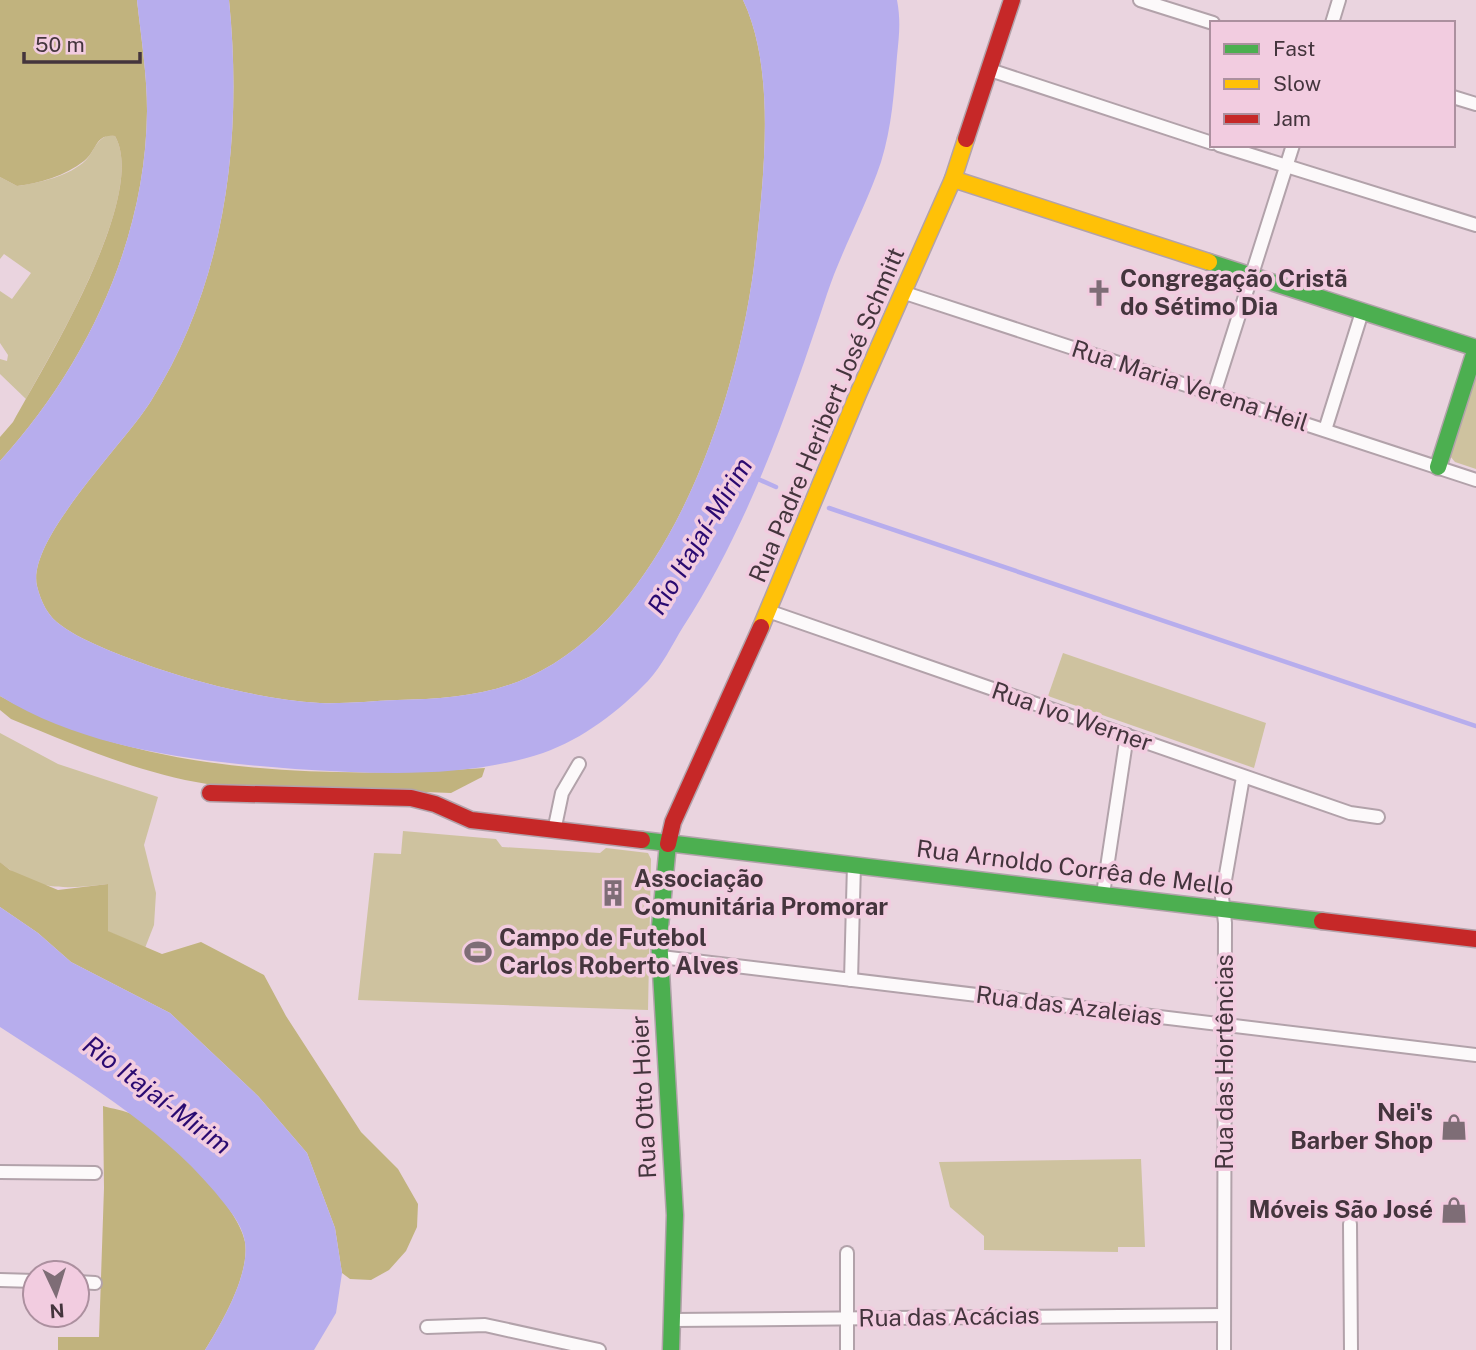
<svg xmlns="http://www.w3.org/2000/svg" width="1476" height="1350" font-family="'Public Sans',sans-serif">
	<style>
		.green { fill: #cec29f }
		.forest { fill: #c1b37e }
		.water { fill: #b7aded }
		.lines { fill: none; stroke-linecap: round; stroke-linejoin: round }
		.stream { stroke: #b7aded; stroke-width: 4.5 }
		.street-casing { stroke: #b2a2aa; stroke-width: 16 }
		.fast-casing { stroke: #b2a2aa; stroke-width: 19 }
		.slow-casing { stroke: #b2a2aa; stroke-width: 19 }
		.jam-casing { stroke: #b2a2aa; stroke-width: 19 }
		.street { stroke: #fcf9fa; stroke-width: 12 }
		.fast { stroke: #4caf50; stroke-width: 16 }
		.slow { stroke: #ffc107; stroke-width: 16 }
		.jam { stroke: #c62828; stroke-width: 16 }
		.labels { text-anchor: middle; stroke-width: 7; stroke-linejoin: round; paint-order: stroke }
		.poi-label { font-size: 24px; font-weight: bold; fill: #44353d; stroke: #f2cce0; text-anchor: start }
		.street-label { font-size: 24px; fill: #44353d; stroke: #f2cce0 }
		.water-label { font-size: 26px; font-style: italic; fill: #2a0a71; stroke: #f2cce0 }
	</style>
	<rect width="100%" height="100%" fill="#ead4df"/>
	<g class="green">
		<path d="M108,135L115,136C147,193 55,346 26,399L0,374V359L7,361L8,355L0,343V291L12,299L31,273L4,254L0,259V177L17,186C39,183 70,176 86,160C95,150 95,141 108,135Z"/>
		<path d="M1476,374V469L1455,462L1450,456Z"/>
		<path d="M1063,653L1266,723L1254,768L1048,696Z"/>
		<path d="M0,733L58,764L158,797L144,845L156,893L154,925L145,948L107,931L108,884C65,889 35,892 0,862Z"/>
		<path d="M403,831L496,839L502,847L600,853L606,848L648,853L651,859L648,1010L358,1000L374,853L401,854Z"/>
		<path d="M1141,1159L1145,1247H1118V1252L984,1250V1236L950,1207L939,1162Z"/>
	</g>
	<g class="forest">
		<path d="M0,0H137C141,37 147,74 147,111C146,241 86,366 0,461V437L13,422C44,366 149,196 115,136C95,133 97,151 84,161C65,176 40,183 17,186L0,177Z"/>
		<path d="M229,0H743C776,69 764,175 756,249C741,392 672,611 529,677C487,696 443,699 397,700C372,701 345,704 320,703C265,699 210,686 159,669C133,660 83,642 62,626C48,617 41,602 37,586C26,540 125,443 151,401C226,282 243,138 229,0Z"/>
		<path d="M0,696C141,775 327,779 485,768L482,777L451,793L207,784C138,773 75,745 11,719L0,710Z"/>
		<path d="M0,862L10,870L58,890L108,884V931L162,954L201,942L264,975L286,1016L361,1132L398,1169L418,1204L417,1227L406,1251L389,1270L371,1280L350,1279L342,1273L335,1228L307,1153L258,1096L170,1013L71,962L38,933L0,907Z"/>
		<path d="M103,1106C112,1109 125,1110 133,1115C166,1133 239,1206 245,1242C250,1274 222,1323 205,1350H58V1337H99L104,1188Z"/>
	</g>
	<g class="water">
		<path d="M137,0H229C243,138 226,282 151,401C125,443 26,540 37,586C41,602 48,617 62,626C83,642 133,660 159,669C210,686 265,699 320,703C345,704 372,701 397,700C443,699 487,696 529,677C672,611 741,392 756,249C764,175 776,69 743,0H897C901,21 899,36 897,56C894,93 892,126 881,162C866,207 842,249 827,294C789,409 749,525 683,627C672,645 662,666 648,681C619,711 583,739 543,753C465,779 377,774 295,769C195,761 88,750 0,696V461C86,366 146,241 147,111C147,74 141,37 137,0Z"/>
		<path d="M0,907L38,933L71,962L170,1013L258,1096L307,1153L335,1228L342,1273L336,1313L314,1350H205C222,1323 250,1274 245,1242C242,1223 227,1207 215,1192C156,1122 76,1077 0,1027Z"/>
	</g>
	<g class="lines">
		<g class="stream">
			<path d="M758,479L776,487"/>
			<path d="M829,508L1476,726"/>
		</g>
		<defs>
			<g id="street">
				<path d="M1140,0L1213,23"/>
				<path d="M1332,23L1339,0"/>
				<path d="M990,70L1212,143"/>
				<path d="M1453,97L1476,104"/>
				<path d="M1219,145L1476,225"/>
				<path d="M905,293L1476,480"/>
				<path d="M1214,394L1293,145"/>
				<path d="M1325,430L1362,312"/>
				<path d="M768,611L1350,813L1378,817"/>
				<path d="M554,831L562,793L579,764"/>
				<path d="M1103,894L1127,735"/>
				<path d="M661,957L1476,1055"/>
				<path d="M851,980L854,864"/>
				<path d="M0,1172L95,1173"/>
				<path d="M1350,1224L1351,1350"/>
				<path d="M0,1280L35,1281"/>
				<path d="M77,1282L95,1283"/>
				<path d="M673,1320L1224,1315"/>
				<path d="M427,1327L485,1325L599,1350"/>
				<path d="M847,1350V1253"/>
				<path d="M1224,1350L1225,923L1222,897L1243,777"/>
			</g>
			<g id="fast">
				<path d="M1209,262L1476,348L1438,467"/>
				<path d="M642,840L1322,921"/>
				<path d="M668,844L659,937L675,1215L671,1350"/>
			</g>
			<g id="slow">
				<path d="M953,179L1209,262"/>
				<path d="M761,627L858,394L953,179L966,139"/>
			</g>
			<g id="jam">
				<path d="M966,139L1012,0"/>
				<path d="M210,793L411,798L435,804L471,820L642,840"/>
				<path d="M668,844L673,822L761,627"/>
				<path d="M1322,921L1476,939"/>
			</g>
		</defs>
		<use href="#street" class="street-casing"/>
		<use href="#fast" class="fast-casing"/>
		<use href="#slow" class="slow-casing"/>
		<use href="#jam" class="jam-casing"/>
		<use href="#street" class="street"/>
		<use href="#fast" class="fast"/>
		<use href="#slow" class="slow"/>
		<use href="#jam" class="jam"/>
	</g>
	<defs>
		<symbol id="church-bare" viewBox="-9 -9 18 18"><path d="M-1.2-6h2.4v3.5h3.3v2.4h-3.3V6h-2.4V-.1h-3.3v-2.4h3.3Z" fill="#7e6d76" stroke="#f2cce0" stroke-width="2.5" paint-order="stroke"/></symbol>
		<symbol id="building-bare" viewBox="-9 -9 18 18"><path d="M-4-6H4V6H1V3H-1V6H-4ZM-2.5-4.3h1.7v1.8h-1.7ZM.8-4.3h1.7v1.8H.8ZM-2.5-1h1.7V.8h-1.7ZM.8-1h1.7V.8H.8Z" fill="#7e6d76" stroke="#f2cce0" stroke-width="2.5" paint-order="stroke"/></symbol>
		<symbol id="stadium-bare" viewBox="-9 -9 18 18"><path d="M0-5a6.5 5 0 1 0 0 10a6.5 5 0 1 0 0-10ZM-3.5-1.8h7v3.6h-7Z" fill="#7e6d76" stroke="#f2cce0" stroke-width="2.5" paint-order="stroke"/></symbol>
		<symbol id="shop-bare" viewBox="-9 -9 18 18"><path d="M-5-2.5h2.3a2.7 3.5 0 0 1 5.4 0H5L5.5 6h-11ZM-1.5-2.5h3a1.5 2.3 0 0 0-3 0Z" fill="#7e6d76" stroke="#f2cce0" stroke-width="2.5" paint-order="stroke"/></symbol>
	</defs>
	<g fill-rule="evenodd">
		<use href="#church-bare" x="1080" y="274" width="38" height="38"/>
		<use href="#building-bare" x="594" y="874" width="38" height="38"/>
		<use href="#stadium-bare" x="459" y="933" width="38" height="38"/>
		<use href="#shop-bare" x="1435" y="1108" width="38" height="38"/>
		<use href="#shop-bare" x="1435" y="1191" width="38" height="38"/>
	</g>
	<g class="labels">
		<g class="poi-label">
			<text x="1120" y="287">Congregação Cristã<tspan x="1120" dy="28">do Sétimo Dia</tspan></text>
			<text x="634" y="887">Associação<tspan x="634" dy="28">Comunitária Promorar</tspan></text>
			<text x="499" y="946">Campo de Futebol<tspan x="499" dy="28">Carlos Roberto Alves</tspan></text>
			<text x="1433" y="1121" text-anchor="end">Nei's<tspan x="1433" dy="28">Barber Shop</tspan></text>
			<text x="1433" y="1218" text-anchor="end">Móveis São José</text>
		</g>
		<g class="street-label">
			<text transform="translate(1190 386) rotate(18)" y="8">Rua Maria Verena Heil</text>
			<text transform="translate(827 415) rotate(-67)" y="8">Rua Padre Heribert José Schmitt</text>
			<text transform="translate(1072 717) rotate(19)" y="8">Rua Ivo Werner</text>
			<text transform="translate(1075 868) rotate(7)" y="8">Rua Arnoldo Corrêa de Mello</text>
			<text transform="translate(1069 1006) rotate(7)" y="8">Rua das Azaleias</text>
			<text transform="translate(1225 1062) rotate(-90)" y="8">Rua das Hortências</text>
			<text transform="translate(644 1097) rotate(-93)" y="8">Rua Otto Hoier</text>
			<text transform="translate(949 1317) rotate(-1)" y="8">Rua das Acácias</text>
		</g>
		<g class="water-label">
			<text transform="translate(700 536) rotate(-59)" y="9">Rio Itajaí-Mirim</text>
			<text transform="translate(157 1095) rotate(37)" y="9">Rio Itajaí-Mirim</text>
		</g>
	</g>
	<rect x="1210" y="21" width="245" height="126" fill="#f2cce0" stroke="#ac909f" stroke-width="2"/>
	<rect x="1224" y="44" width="35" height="10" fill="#4caf50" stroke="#ac909f" stroke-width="2"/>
	<text x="1273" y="56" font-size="21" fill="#44353d">Fast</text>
	<rect x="1224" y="79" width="35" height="10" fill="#ffc107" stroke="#ac909f" stroke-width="2"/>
	<text x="1273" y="91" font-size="21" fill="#44353d">Slow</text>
	<rect x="1224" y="114" width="35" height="10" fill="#c62828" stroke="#ac909f" stroke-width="2"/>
	<text x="1273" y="126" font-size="21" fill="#44353d">Jam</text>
	<g transform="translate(56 1294) rotate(176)"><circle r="33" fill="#f2cce0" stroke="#ac909f" stroke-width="2"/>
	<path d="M0-5L12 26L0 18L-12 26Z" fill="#7e6d76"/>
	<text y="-10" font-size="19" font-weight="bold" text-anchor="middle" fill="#44353d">N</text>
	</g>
	<path d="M24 52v10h116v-10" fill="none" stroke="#44353d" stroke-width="3.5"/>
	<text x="35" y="52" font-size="21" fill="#44353d" stroke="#f2cce0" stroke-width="5" paint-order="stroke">50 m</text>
</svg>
